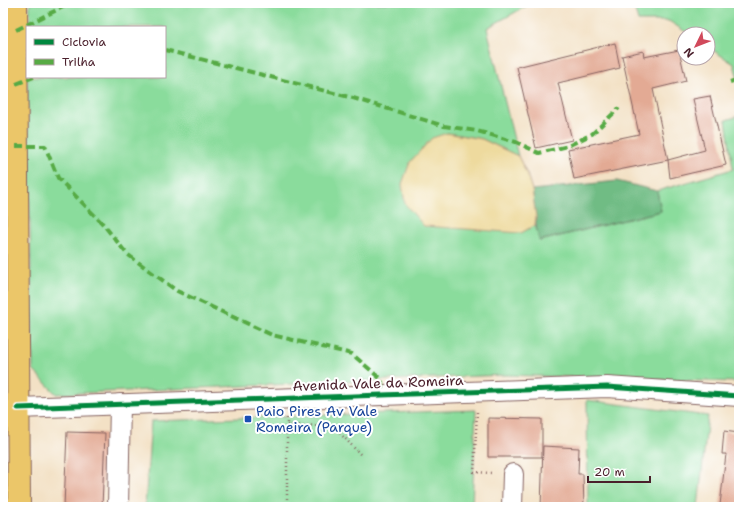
<svg xmlns="http://www.w3.org/2000/svg" width="742" height="510" font-family="'Shantell Sans',sans-serif">
	<style>
		.green { fill: #8adc9c; stroke: #6a7e64 }
		.forest { fill: #6fbc84; stroke: #5c6e58 }
		.sand { fill: #eeda9e; stroke: #9c7c64 }
		.building { fill: #e3aa94 }
		.lines { fill: none; stroke-linecap: round; stroke-linejoin: round }
		.minor-casing { stroke: #856361; stroke-width: 22 }
		.major-casing { stroke: #856361; stroke-width: 24 }
		.path { stroke: #856361; stroke-width: 2.5; stroke-dasharray: 1 3; stroke-linecap: butt }
		.minor { stroke: #fff; stroke-width: 20 }
		.major { stroke: #ebc669; stroke-width: 22 }
		.quiet { stroke: #57aa44; stroke-width: 4; stroke-dasharray: 8 4; stroke-linecap: butt }
		.cycleway-casing { stroke: #fff; stroke-width: 8 }
		.cycleway { stroke: #00873e; stroke-width: 5 }
		.transit-dot { fill: #1a4fb4; stroke: #fff; stroke-width: 1.5 }
		.labels { text-anchor: middle; stroke-width: 4; stroke-linejoin: round; paint-order: stroke }
		.street-label { font-size: 14px; fill: #4a1f2b; stroke: #fff }
		.transit-label { font-size: 14px; fill: #164399; stroke: #fff; text-anchor: start }
	</style>
	<rect width="100%" height="100%" fill="#fff"/>
	<filter id="ink" filterUnits="userSpaceOnUse"><feTurbulence type="fractalNoise" baseFrequency=".025" numOctaves="2"/><feDisplacementMap in="SourceGraphic" scale="8" xChannelSelector="R" yChannelSelector="G"/><feConvolveMatrix kernelMatrix="1 2 1 2 8 2 1 2 1" color-interpolation-filters="sRGB"/></filter>
	<filter id="wash" filterUnits="userSpaceOnUse"><feTurbulence type="fractalNoise" baseFrequency=".012" numOctaves="4" result="noise"/><feDisplacementMap in="SourceGraphic" scale="16" xChannelSelector="R" yChannelSelector="G"/><feGaussianBlur stdDeviation="0.9" result="paint"/><feColorMatrix in="noise" values="0 0 0 0 0 0 0 0 0 0 0 0 0 0 0 0 0 1.4 0 .05"/><feComposite in="paint" operator="in"/></filter>
	<g filter="url(#wash)">
		<rect width="100%" height="100%" fill="#f3e1c5"/>
		<g class="green">
			<path d="M30,3H532L487,28L518,156L482,139L447,133L521,233L535,225L540,241L661,211L657,191L733,169L726,120L739,116V382L504,375L56,394L33,370L27,77H165V27H29Z"/>
			<path d="M633,3H739V83L734,64L708,47V34H689L669,21H638Z"/>
			<path d="M587,400L708,416L698,507H588Z"/>
			<path d="M476,410L472,507H145L151,421Z"/>
		</g>
		<path class="forest" d="M617,181L657,191L661,211L539,241C535,224 535,207 532,190Z"/>
		<path class="sand" d="M447,133L482,139L518,156L527,174L532,190L536,217L535,225L521,233L424,226L405,204L402,184L410,162L432,138Z"/>
		<g id="blocks">
			<g class="building">
				<path d="M615,43L620,68L558,83L572,140L536,148L517,67Z"/>
				<path d="M679,50L686,81L653,89L668,160L574,179L568,149L639,134L622,56L643,51L644,57Z"/>
				<path d="M710,96L726,165L670,178L668,160L705,150L693,99Z"/>
				<path d="M488,418L542,419V457H488Z"/>
				<path d="M724,431L739,433V507L720,505L726,454H722Z"/>
				<path d="M67,432L105,433L102,507H64Z"/>
				<path d="M543,446L579,448L578,474H583L584,507H541Z"/>
			</g>
		</g>
	</g>
	<g filter="url(#ink)">
		<use href="#blocks" fill-opacity="0" stroke="#856361" stroke-width="1"/>
		<g class="lines">
			<defs>
				<g id="minor">
					<path d="M18,408L607,387L739,396"/>
					<path d="M118,507L120,404"/>
					<path d="M512,507L513,474"/>
				</g>
				<path id="major" d="M16,3L19,507"/>
			</defs>
			<use href="#minor" class="minor-casing"/>
			<use href="#major" class="major-casing"/>
			<g class="path">
				<path d="M477,412L474,472L493,473"/>
				<path d="M287,425L333,426L361,455"/>
				<path d="M287,507V418"/>
			</g>
			<use href="#minor" class="minor"/>
			<use href="#major" class="major"/>
			<g class="quiet">
				<path d="M16,30L71,3"/>
				<path d="M165,50L353,98L444,126L477,131L516,142L539,153L568,146L592,134L619,108"/>
				<path d="M730,82L739,79"/>
				<path d="M16,84L34,77"/>
				<path d="M16,146H45L58,178L103,224L127,254L177,291L272,335L352,354L382,380V395"/>
			</g>
			<defs>
				<path id="cycleway" d="M18,408L607,387L739,396"/>
			</defs>
			<use href="#cycleway" class="cycleway-casing"/>
			<use href="#cycleway" class="cycleway"/>
		</g>
	</g>
	<rect class="transit-dot" x="244" y="415" width="8" height="8" rx="2"/>
	<g class="labels">
		<g class="street-label">
			<text transform="translate(378 383) rotate(-2)" y="5">Avenida Vale da Romeira</text>
		</g>
		<g class="transit-label">
			<text x="256" y="416">Paio Pires Av Vale<tspan x="256" dy="16">Romeira (Parque)</tspan></text>
		</g>
	</g>
	<rect width="742" height="510" fill="none" stroke="#fff" stroke-width="16"/>
	<rect x="26" y="26" width="140" height="52" fill="#ffffff" stroke="#b7a5aa"/>
	<rect x="34" y="39" width="20" height="6" fill="#00873e" stroke="#b7a5aa"/>
	<text x="62" y="46" font-size="12" fill="#4a1f2b">Ciclovia</text>
	<rect x="34" y="59" width="20" height="6" fill="#57aa44" stroke="#b7a5aa"/>
	<text x="62" y="66" font-size="12" fill="#4a1f2b">Trilha</text>
	<g transform="translate(696 46) rotate(227)"><circle r="19" fill="#ffffff" stroke="#b7a5aa"/>
	<path d="M0-3L7 15L0 10L-7 15Z" fill="#d1495b"/>
	<text y="-6" font-size="11" font-weight="bold" text-anchor="middle" fill="#4a1f2b">N</text>
	</g>
	<path d="M588 476v6h62v-6" fill="none" stroke="#4a1f2b" stroke-width="2"/>
	<text x="594" y="476" font-size="12" fill="#4a1f2b" stroke="#ffffff" stroke-width="3" paint-order="stroke">20 m</text>
</svg>
